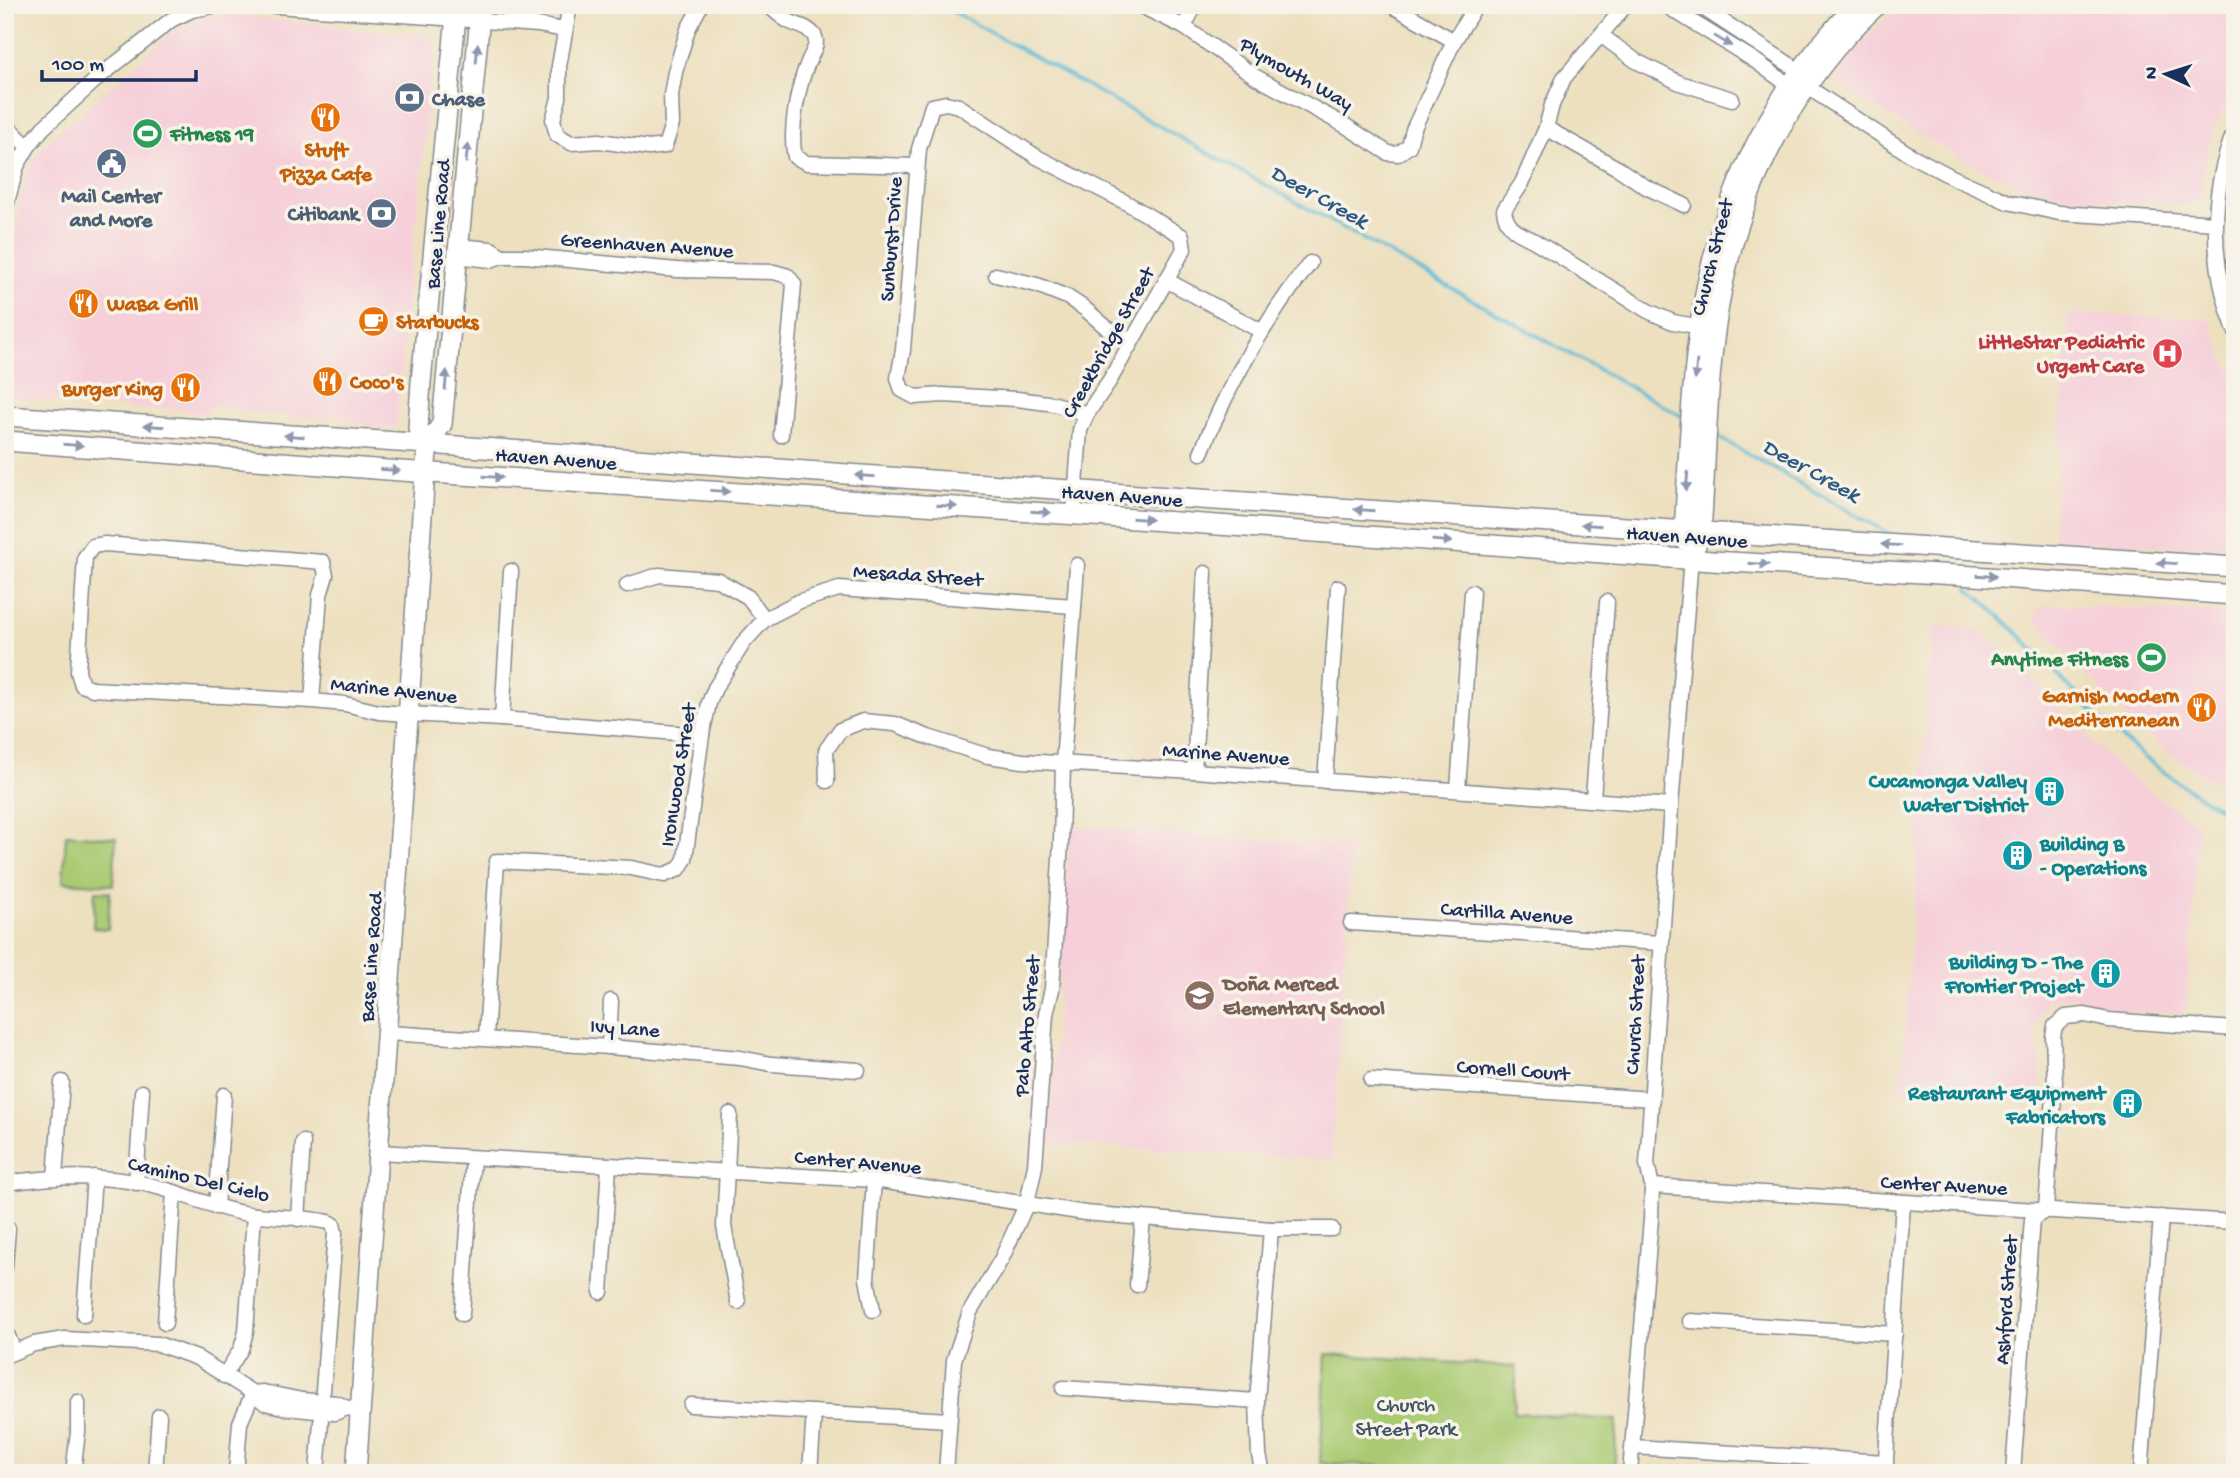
<svg xmlns="http://www.w3.org/2000/svg" width="2240" height="1478" font-family="'Gochi Hand',sans-serif">
	<style>
		.built { fill: #f6cfd9 }
		.green { fill: #a9ca72; stroke: #627c68; stroke-width: 2 }
		.lines { fill: none; stroke-linecap: round; stroke-linejoin: round }
		.stream { stroke: #59bad7; stroke-width: 3.5 }
		.minor-casing { stroke: #84888e; stroke-width: 17 }
		.major-casing { stroke: #84888e; stroke-width: 22 }
		.minor { stroke: #fff; stroke-width: 14 }
		.major { stroke: #fff; stroke-width: 19 }
		.oneway { fill: #8d97ae }
		.labels { text-anchor: middle; stroke-width: 7; stroke-linejoin: round; paint-order: stroke }
		.street-label { font-size: 21px; fill: #1b2f5e; stroke: #f7f3e8 }
		.service-label { font-size: 21px; font-weight: bold; fill: #4e5e75; stroke: #f7f3e8; text-anchor: start }
		.leisure-label { font-size: 21px; font-weight: bold; fill: #27864d; stroke: #f7f3e8; text-anchor: start }
		.food-label { font-size: 21px; font-weight: bold; fill: #c56008; stroke: #f7f3e8; text-anchor: start }
		.health-label { font-size: 21px; font-weight: bold; fill: #be3a42; stroke: #f7f3e8; text-anchor: end }
		.culture-label { font-size: 21px; font-weight: bold; fill: #0d838f; stroke: #f7f3e8; text-anchor: end }
		.education-label { font-size: 21px; font-weight: bold; fill: #785e54; stroke: #f7f3e8; text-anchor: start }
		.park-label { font-size: 21px; fill: #3e5663; stroke: #f7f3e8 }
		.water-label { font-size: 23px; font-style: italic; fill: #2e5982; stroke: #f7f3e8 }
	</style>
	<rect width="100%" height="100%" fill="#f7f3e8"/>
	<filter id="ink" filterUnits="userSpaceOnUse"><feTurbulence type="fractalNoise" baseFrequency=".0143" numOctaves="2"/><feDisplacementMap in="SourceGraphic" scale="14" xChannelSelector="R" yChannelSelector="G"/><feConvolveMatrix kernelMatrix="1 2 1 2 8 2 1 2 1" color-interpolation-filters="sRGB"/></filter>
	<filter id="wash" filterUnits="userSpaceOnUse"><feTurbulence type="fractalNoise" baseFrequency=".00686" numOctaves="4" result="noise"/><feDisplacementMap in="SourceGraphic" scale="28" xChannelSelector="R" yChannelSelector="G"/><feGaussianBlur stdDeviation="1.57" result="paint"/><feColorMatrix in="noise" values="0 0 0 0 0 0 0 0 0 0 0 0 0 0 0 0 0 1.4 0 .05"/><feComposite in="paint" operator="in"/></filter>
	<g filter="url(#wash)">
		<rect width="100%" height="100%" fill="#ede0bf"/>
		<g class="built">
			<path d="M1898,5H2235V85L2215,126L2207,152L2199,197L2195,202L2187,205L2085,200L2039,191L1984,171L1930,141L1844,88L1836,78L1837,70Z"/>
			<path d="M230,15L392,33H421L431,38L434,42L421,181L408,285L399,400L397,423L394,428L372,427L356,421L343,419V414L331,413L330,419L241,412L237,411L236,407L210,406L209,413L202,414L172,409H135L109,404L22,399L15,397L7,390L8,326L20,197L29,168L45,145L175,30L202,20Z"/>
			<path d="M2068,313L2209,319L2222,354L2235,380V550L2053,540Z"/>
			<path d="M2048,604L2235,614V796L2167,751L2133,723L2035,621L2037,610Z"/>
			<path d="M1933,626L1982,630L2096,745L2129,776L2199,825L2186,1013L2123,1010L2070,996L2051,1000L2042,1008L2035,1031L2040,1059L2041,1084L2038,1102L1901,1092Z"/>
			<path d="M1070,826L1352,846L1332,1160L1048,1143Z"/>
		</g>
		<g class="green">
			<path d="M66,834L116,838L113,885L63,882Z"/>
			<path d="M95,891L110,892L108,929L93,928Z"/>
			<path d="M1326,1354L1517,1367L1514,1413L1617,1420L1614,1473H1381V1466L1320,1463Z"/>
		</g>
		<g class="lines">
			<g class="stream">
				<path d="M941,5L1682,416"/>
				<path d="M1718,437L1888,533"/>
				<path d="M1968,588C2018,629 2059,679 2105,723C2143,759 2189,792 2235,817"/>
			</g>
		</g>
	</g>
	<g filter="url(#ink)">
		<g class="lines">
			<defs>
				<g id="minor">
					<path d="M264,5L538,25L564,30"/>
					<path d="M570,5L559,66V98L553,120L557,135L571,143L599,141L649,148L665,146L672,124L671,95L675,72L688,29L701,5"/>
					<path d="M768,5C775,11 782,18 790,22C799,26 808,27 814,35C819,44 813,51 809,60C798,85 789,130 795,157L807,163L917,166"/>
					<path d="M1139,5L1184,27L1256,77L1346,126L1388,153L1398,154L1409,146L1413,130L1454,41L1476,5"/>
					<path d="M1391,5L1454,41"/>
					<path d="M1626,5L1564,78L1552,105L1546,128L1522,183L1504,210C1506,228 1518,233 1533,240L1648,311L1673,322L1707,328"/>
					<path d="M1665,5L1754,60L1790,86H1806L1912,156L1954,178L2008,202L2059,213L2216,223"/>
					<path d="M1698,5L1801,72L1803,78"/>
					<path d="M1184,27L1195,5"/>
					<path d="M1602,36L1636,61L1680,83L1732,99"/>
					<path d="M5,124L28,147"/>
					<path d="M1546,128L1619,169L1646,187L1684,205"/>
					<path d="M2235,130C2209,193 2210,267 2235,330"/>
					<path d="M5,209L17,166L28,147L43,128L99,77L171,20L192,10L219,5"/>
					<path d="M457,246L491,249L502,256"/>
					<path d="M457,256L490,260L502,256H525L677,270L774,272L788,276L794,284L781,435"/>
					<path d="M996,275L1037,285L1067,297L1084,308L1107,328L1132,340"/>
					<path d="M1166,280L1261,331"/>
					<path d="M1201,453C1228,385 1265,321 1310,263"/>
					<path d="M1074,514L1080,430L1087,414L1110,380L1184,249L1182,236L1127,203L1037,157L959,106L946,103L932,106L919,149L903,350L898,378L902,390L915,397L943,395L1017,399L1055,404L1087,414"/>
					<path d="M627,585L659,575L718,580L748,597L765,619"/>
					<path d="M312,701L320,595L326,575L323,562L105,544L93,546L85,557L78,672L82,685L93,689L312,701L345,704L379,712L408,714L502,719L702,735"/>
					<path d="M502,719L511,571"/>
					<path d="M1194,771L1205,573"/>
					<path d="M827,781L826,750L840,730L863,721L895,724L928,737L988,756L1023,761L1194,771L1671,806"/>
					<path d="M1325,781L1338,587"/>
					<path d="M1458,789L1472,592"/>
					<path d="M1593,799L1607,602"/>
					<path d="M1351,923L1661,943"/>
					<path d="M388,1033L609,1047L740,1058L771,1064L858,1070"/>
					<path d="M486,1038L497,861L631,868L664,875L679,869L685,859L702,735L709,703L715,688L744,642L765,619L800,601L839,589L1074,606"/>
					<path d="M609,1047L611,1001"/>
					<path d="M1371,1080L1652,1099"/>
					<path d="M730,1114L724,1226L738,1302"/>
					<path d="M379,1152L874,1180L1085,1213L1271,1229H1332"/>
					<path d="M55,1177L62,1082"/>
					<path d="M5,1183C55,1176 101,1174 150,1185C182,1193 211,1207 243,1213C271,1218 301,1216 329,1222L333,1224L335,1233L323,1391"/>
					<path d="M136,1183L142,1092"/>
					<path d="M1652,1186C1846,1199 2041,1210 2235,1222"/>
					<path d="M216,1207L224,1095"/>
					<path d="M298,1219L303,1142"/>
					<path d="M5,1267L8,1228"/>
					<path d="M1137,1285L1143,1219"/>
					<path d="M601,1292L609,1166"/>
					<path d="M873,1310L867,1279L874,1180"/>
					<path d="M462,1314L473,1158"/>
					<path d="M84,1315L94,1177"/>
					<path d="M1690,1321L1895,1334"/>
					<path d="M165,1323L174,1192"/>
					<path d="M5,1329L14,1351"/>
					<path d="M5,1356L34,1344L65,1339L158,1344L197,1358L253,1393L263,1392L302,1400L337,1403L347,1408"/>
					<path d="M224,1376L241,1349L246,1332L254,1215"/>
					<path d="M1063,1388L1257,1401"/>
					<path d="M253,1393L265,1403L287,1408L335,1413L347,1408L354,1409"/>
					<path d="M691,1405L949,1420"/>
					<path d="M1633,1447L1886,1462"/>
					<path d="M73,1473L78,1432V1402"/>
					<path d="M155,1473L159,1416"/>
					<path d="M236,1473L240,1423L253,1393"/>
					<path d="M317,1473L321,1422"/>
					<path d="M810,1473L814,1412"/>
					<path d="M946,1473L954,1360L970,1312L1002,1258L1027,1203L1035,1166L1046,1014L1052,989L1061,842L1063,764L1077,565"/>
					<path d="M1263,1473L1259,1455L1257,1401L1271,1229"/>
					<path d="M1630,1473L1651,1219L1652,1186L1647,1164L1671,806L1691,558"/>
					<path d="M1885,1473L1903,1203"/>
					<path d="M2013,1473L2032,1219L2046,1210L2055,1082L2053,1037L2055,1026L2066,1017L2085,1015L2108,1020L2235,1029"/>
					<path d="M2141,1473L2161,1217"/>
				</g>
				<g id="major">
					<path d="M5,416L428,444L1139,495L2235,567"/>
					<path d="M5,441L401,471L1093,516L1712,561L1974,576L2235,595"/>
					<path d="M428,444L418,428L421,382L457,5"/>
					<path d="M1686,541L1684,531C1690,444 1691,346 1712,262C1726,208 1748,154 1777,106C1798,70 1827,36 1855,5"/>
					<path d="M1691,558L1701,532C1707,451 1706,369 1722,289C1743,182 1796,80 1877,5"/>
					<path d="M356,1473L425,472L428,444L442,424L481,5"/>
				</g>
			</defs>
			<use href="#minor" class="minor-casing"/>
			<use href="#major" class="major-casing"/>
			<use href="#minor" class="minor"/>
			<use href="#major" class="major"/>
		</g>
		<defs><path id="oneway-solid" d="M-6-.8H1V-3.2L6.5 0L1 3.2V.8H-6Z" transform="scale(1.75)"/></defs>
		<g class="oneway">
			<use href="#oneway-solid" transform="translate(1723 41) rotate(31)"/>
			<use href="#oneway-solid" transform="translate(477 53) rotate(-85)"/>
			<use href="#oneway-solid" transform="translate(467 153) rotate(-84)"/>
			<use href="#oneway-solid" transform="translate(1696 370) rotate(95)"/>
			<use href="#oneway-solid" transform="translate(446 380) rotate(-85)"/>
			<use href="#oneway-solid" transform="translate(154 426) rotate(-176)"/>
			<use href="#oneway-solid" transform="translate(294 436) rotate(-176)"/>
			<use href="#oneway-solid" transform="translate(73 445) rotate(4)"/>
			<use href="#oneway-solid" transform="translate(390 470) rotate(4)"/>
			<use href="#oneway-solid" transform="translate(865 476) rotate(-176)"/>
			<use href="#oneway-solid" transform="translate(493 477) rotate(4)"/>
			<use href="#oneway-solid" transform="translate(1687 481) rotate(95)"/>
			<use href="#oneway-solid" transform="translate(720 491) rotate(3)"/>
			<use href="#oneway-solid" transform="translate(947 506) rotate(4)"/>
			<use href="#oneway-solid" transform="translate(1364 510) rotate(-176)"/>
			<use href="#oneway-solid" transform="translate(1041 512) rotate(4)"/>
			<use href="#oneway-solid" transform="translate(1142 519) rotate(4)"/>
			<use href="#oneway-solid" transform="translate(1591 525) rotate(-176)"/>
			<use href="#oneway-solid" transform="translate(1442 541) rotate(5)"/>
			<use href="#oneway-solid" transform="translate(1891 545) rotate(-176)"/>
			<use href="#oneway-solid" transform="translate(2167 563) rotate(-177)"/>
			<use href="#oneway-solid" transform="translate(1759 564) rotate(4)"/>
			<use href="#oneway-solid" transform="translate(1987 576) rotate(4)"/>
		</g>
	</g>
	<defs>
		<symbol id="bank-disc" viewBox="-11 -11 22 22"><circle r="9.5" fill="#5c6f8a" stroke="#f7f3e8"/><path d="M-6-4H6V4H-6ZM0-2.3a2.3 2.3 0 1 0 0 4.6a2.3 2.3 0 1 0 0-4.6Z" fill="#fff"/></symbol>
		<symbol id="restaurant-disc" viewBox="-11 -11 22 22"><circle r="9.5" fill="#e8710a" stroke="#f7f3e8"/><path d="M-5-6h1v4h1v-4h1v4h1v-4h1v5L-1.5 .5V6h-2V.5L-5-1ZM5-6V6H3V1.5H1.5Q1.5-4 5-6Z" fill="#fff"/></symbol>
		<symbol id="stadium-disc" viewBox="-11 -11 22 22"><circle r="9.5" fill="#2e9e5b" stroke="#f7f3e8"/><path d="M0-5a6.5 5 0 1 0 0 10a6.5 5 0 1 0 0-10ZM-3.5-1.8h7v3.6h-7Z" fill="#fff"/></symbol>
		<symbol id="civic-disc" viewBox="-11 -11 22 22"><circle r="9.5" fill="#5c6f8a" stroke="#f7f3e8"/><path d="M-.6-6.5H3V-4.5H.6V-3L4-1V1h2V6H-6V1h2V-1L-.6-3ZM-1.2 2.5V6h2.4V2.5Z" fill="#fff"/></symbol>
		<symbol id="cafe-disc" viewBox="-11 -11 22 22"><circle r="9.5" fill="#e8710a" stroke="#f7f3e8"/><path d="M-5.5-4.5H6V0H3Q3 3.5 0 3.5H-2.5Q-5.5 3.5-5.5 0ZM3-3.2v2h1.7v-2ZM-6 4.5H4V6H-6Z" fill="#fff"/></symbol>
		<symbol id="hospital-disc" viewBox="-11 -11 22 22"><circle r="9.5" fill="#e0444e" stroke="#f7f3e8"/><path d="M-5-5h3v3.5h4V-5h3V5h-3V1.5h-4V5h-3Z" fill="#fff"/></symbol>
		<symbol id="building-disc" viewBox="-11 -11 22 22"><circle r="9.5" fill="#0f9aa8" stroke="#f7f3e8"/><path d="M-4-6H4V6H1V3H-1V6H-4ZM-2.5-4.3h1.7v1.8h-1.7ZM.8-4.3h1.7v1.8H.8ZM-2.5-1h1.7V.8h-1.7ZM.8-1h1.7V.8H.8Z" fill="#fff"/></symbol>
		<symbol id="school-disc" viewBox="-11 -11 22 22"><circle r="9.5" fill="#8d6e63" stroke="#f7f3e8"/><path d="M0-5L7-2L0 1L-7-2ZM-4 1L0 2.5L4 1V4Q0 6-4 4Z" fill="#fff"/></symbol>
	</defs>
	<g fill-rule="evenodd">
		<use href="#bank-disc" x="392" y="80" width="35" height="35"/>
		<use href="#restaurant-disc" x="308" y="100" width="35" height="35"/>
		<use href="#stadium-disc" x="130" y="116" width="35" height="35"/>
		<use href="#civic-disc" x="94" y="146" width="35" height="35"/>
		<use href="#bank-disc" x="364" y="196" width="35" height="35"/>
		<use href="#restaurant-disc" x="66" y="286" width="35" height="35"/>
		<use href="#cafe-disc" x="356" y="304" width="35" height="35"/>
		<use href="#hospital-disc" x="2150" y="336" width="35" height="35"/>
		<use href="#restaurant-disc" x="310" y="364" width="35" height="35"/>
		<use href="#restaurant-disc" x="168" y="370" width="35" height="35"/>
		<use href="#stadium-disc" x="2134" y="640" width="35" height="35"/>
		<use href="#restaurant-disc" x="2184" y="690" width="35" height="35"/>
		<use href="#building-disc" x="2032" y="774" width="35" height="35"/>
		<use href="#building-disc" x="2000" y="838" width="35" height="35"/>
		<use href="#building-disc" x="2088" y="956" width="35" height="35"/>
		<use href="#school-disc" x="1182" y="978" width="35" height="35"/>
		<use href="#building-disc" x="2110" y="1086" width="35" height="35"/>
	</g>
	<g class="labels">
		<g class="street-label">
			<text transform="translate(1297 73) rotate(30)" y="7">Plymouth Way</text>
			<text transform="translate(437 224) rotate(-85)" y="7">Base Line Road</text>
			<text transform="translate(890 239) rotate(-86)" y="7">Sunburst Drive</text>
			<text transform="translate(647 244) rotate(4)" y="7">Greenhaven Avenue</text>
			<text transform="translate(1711 257) rotate(-76)" y="7">Church Street</text>
			<text transform="translate(1107 342) rotate(-61)" y="7">Creekbridge Street</text>
			<text transform="translate(556 458) rotate(4)" y="7">Haven Avenue</text>
			<text transform="translate(1122 495) rotate(4)" y="7">Haven Avenue</text>
			<text transform="translate(1687 536) rotate(4)" y="7">Haven Avenue</text>
			<text transform="translate(918 574) rotate(4)" y="7">Mesada Street</text>
			<text transform="translate(394 689) rotate(6)" y="7">Marine Avenue</text>
			<text transform="translate(1226 753) rotate(4)" y="7">Marine Avenue</text>
			<text transform="translate(677 775) rotate(-81)" y="7">Ironwood Street</text>
			<text transform="translate(1507 912) rotate(4)" y="7">Cartilla Avenue</text>
			<text transform="translate(370 957) rotate(-86)" y="7">Base Line Road</text>
			<text transform="translate(1634 1015) rotate(-87)" y="7">Church Street</text>
			<text transform="translate(1026 1026) rotate(-85)" y="7">Palo Alto Street</text>
			<text transform="translate(625 1027) rotate(4)" y="7">Ivy Lane</text>
			<text transform="translate(1513 1069) rotate(4)" y="7">Cornell Court</text>
			<text transform="translate(858 1161) rotate(5)" y="7">Center Avenue</text>
			<text transform="translate(199 1178) rotate(13)" y="7">Camino Del Cielo</text>
			<text transform="translate(1944 1184) rotate(3)" y="7">Center Avenue</text>
			<text transform="translate(2005 1300) rotate(-86)" y="7">Ashford Street</text>
		</g>
		<g class="service-label">
			<text x="432" y="105">Chase</text>
			<text x="111" y="202" text-anchor="middle">Mail Center<tspan x="111" dy="24">and More</tspan></text>
			<text x="359" y="220" text-anchor="end">Citibank</text>
		</g>
		<g class="leisure-label">
			<text x="170" y="140">Fitness 19</text>
			<text x="2128" y="665" text-anchor="end">Anytime Fitness</text>
		</g>
		<g class="food-label">
			<text x="326" y="156" text-anchor="middle">Stuft<tspan x="326" dy="24">Pizza Cafe</tspan></text>
			<text x="107" y="310">WaBa Grill</text>
			<text x="396" y="328">Starbucks</text>
			<text x="350" y="388">Coco's</text>
			<text x="163" y="395" text-anchor="end">Burger King</text>
			<text x="2179" y="702" text-anchor="end">Garnish Modern<tspan x="2179" dy="24">Mediterranean</tspan></text>
		</g>
		<g class="health-label">
			<text x="2144" y="348">LittleStar Pediatric<tspan x="2144" dy="24">Urgent Care</tspan></text>
		</g>
		<g class="culture-label">
			<text x="2027" y="787">Cucamonga Valley<tspan x="2027" dy="24">Water District</tspan></text>
			<text x="2040" y="850" text-anchor="start">Building B<tspan x="2040" dy="24">- Operations</tspan></text>
			<text x="2083" y="968">Building D - The<tspan x="2083" dy="24">Frontier Project</tspan></text>
			<text x="2105" y="1099">Restaurant Equipment<tspan x="2105" dy="24">Fabricators</tspan></text>
		</g>
		<g class="education-label">
			<text x="1223" y="990">Doña Merced<tspan x="1223" dy="24">Elementary School</tspan></text>
		</g>
		<g class="park-label">
			<text x="1406" y="1411">Church<tspan x="1406" dy="24">Street Park</tspan></text>
		</g>
		<g class="water-label">
			<text transform="translate(1320 195) rotate(29)" y="8">Deer Creek</text>
			<text transform="translate(1812 469) rotate(29)" y="8">Deer Creek</text>
		</g>
	</g>
	<rect width="2240" height="1478" fill="none" stroke="#f7f3e8" stroke-width="28"/>
	<g transform="translate(2166 74) rotate(274)" stroke="#f7f3e8" stroke-width="5" paint-order="stroke">
	<path d="M0-5L12 26L0 18L-12 26Z" fill="#1b2f5e"/>
	<text y="-10" font-size="19" font-weight="bold" text-anchor="middle" fill="#1b2f5e">N</text>
	</g>
	<path d="M42 70v10h154v-10" fill="none" stroke="#1b2f5e" stroke-width="3.5"/>
	<text x="52" y="70" font-size="21" fill="#1b2f5e" stroke="#f7f3e8" stroke-width="5" paint-order="stroke">100 m</text>
</svg>
